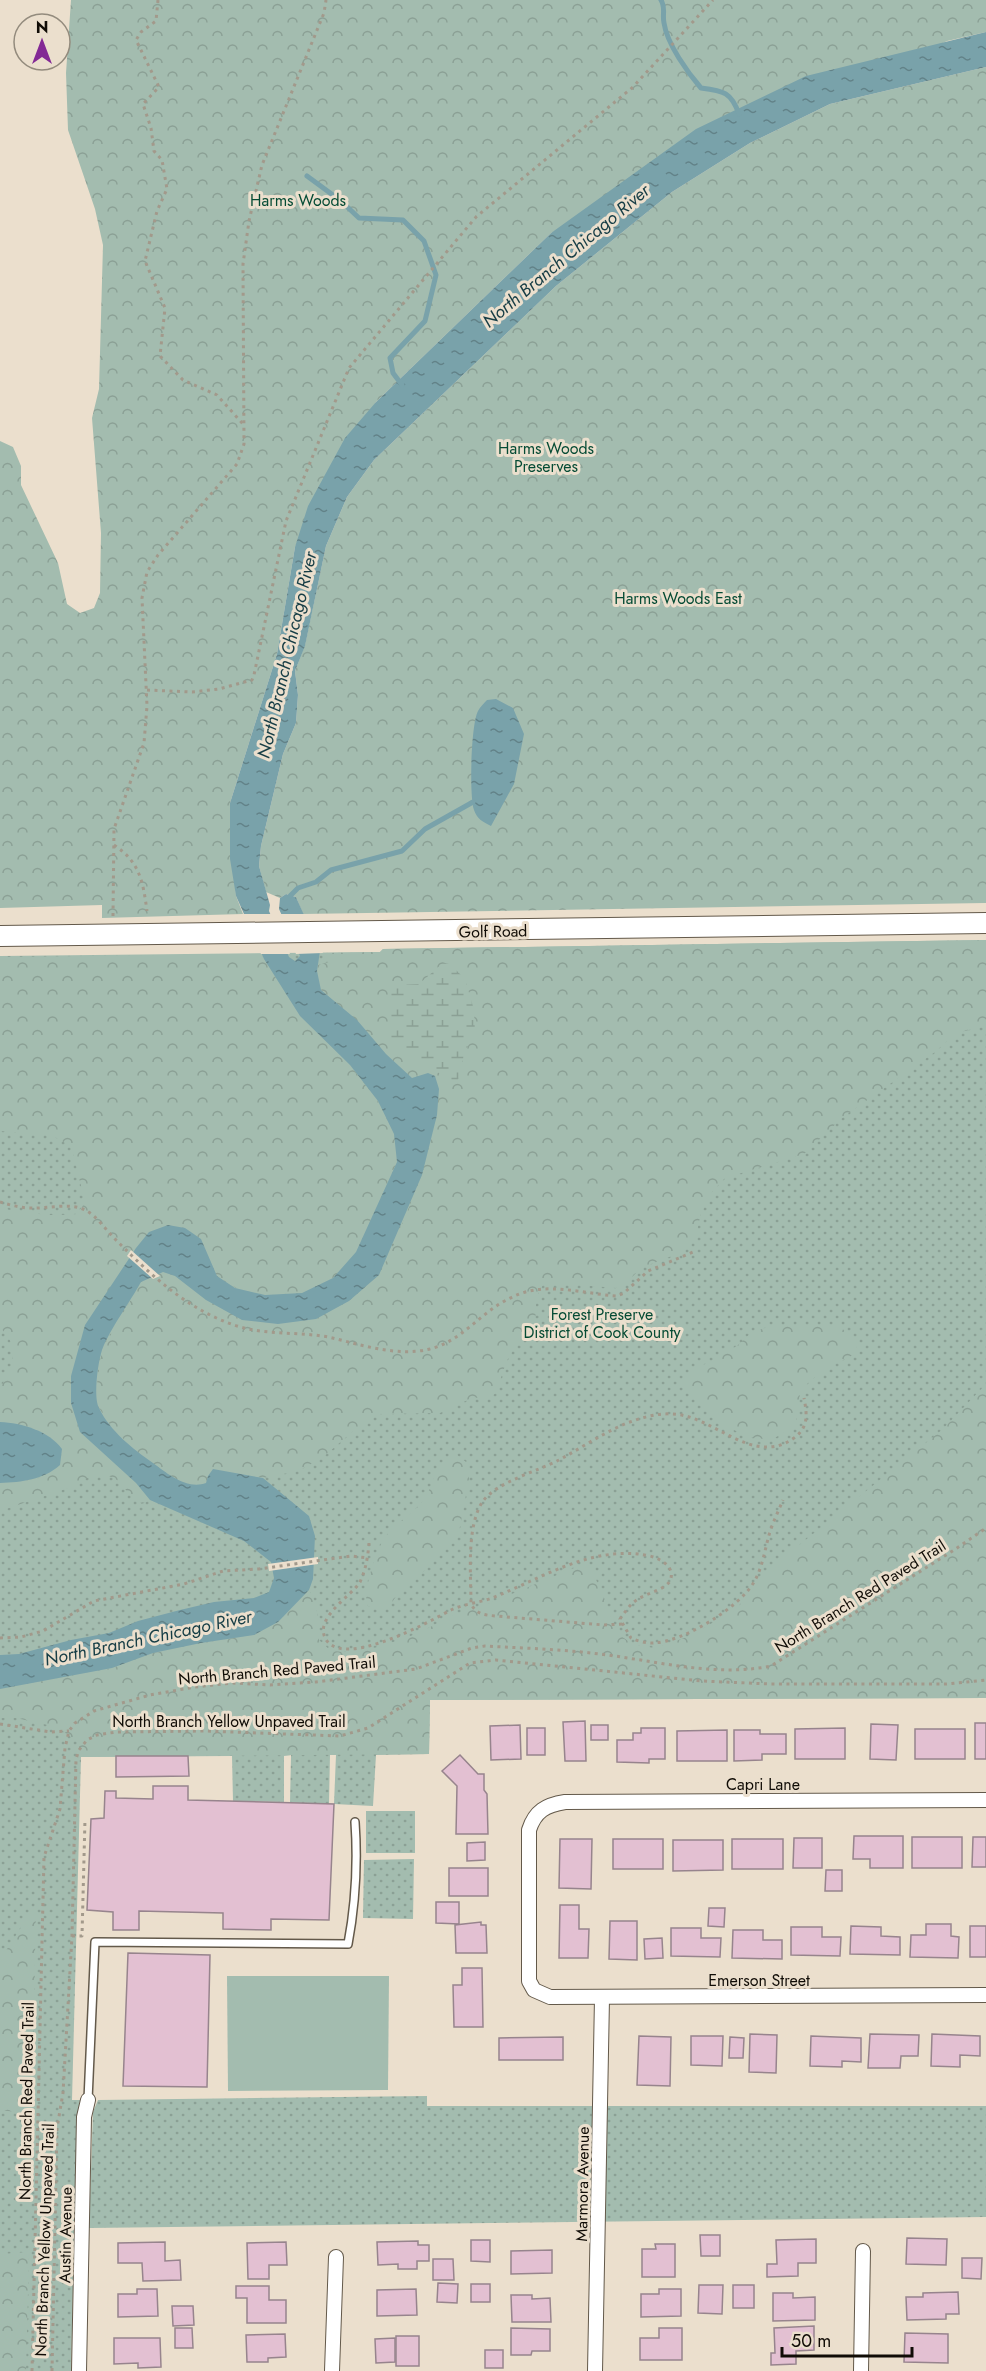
<svg xmlns="http://www.w3.org/2000/svg" width="986" height="2371" font-family="Jost,sans-serif">
	<style>
		.grass { fill: url(#grass-dots) }
		.forest { fill: url(#forest-crowns) }
		.wetland { fill: url(#wetland-marsh) }
		.garden { fill: #a3bcaf }
		.water { fill: url(#water-ripples) }
		.pier { fill: #ebdfcd }
		.lines { fill: none; stroke-linecap: round; stroke-linejoin: round }
		.stream { stroke: #79a2aa; stroke-width: 5 }
		.building { fill: #e3c0d2; stroke: #97848d; stroke-width: 1.5 }
		.service-casing { stroke: #63594a; stroke-width: 10 }
		.minor-casing { stroke: #63594a; stroke-width: 16 }
		.secondary-casing { stroke: #63594a; stroke-width: 22 }
		.path { stroke: #a2998b; stroke-width: 3; stroke-dasharray: 3 4.5; stroke-linecap: butt }
		.service { stroke: #fff; stroke-width: 7 }
		.minor { stroke: #fff; stroke-width: 14 }
		.secondary { stroke: #fff; stroke-width: 20 }
		.labels { text-anchor: middle; stroke-width: 6; stroke-linejoin: round; paint-order: stroke }
		.park-label { font-size: 16px; fill: #054b34; stroke: #ebdfcd }
		.street-label { font-size: 16px; fill: #100c06; stroke: #ebdfcd }
		.water-label { font-size: 18px; font-style: italic; fill: #163d45; stroke: #ebdfcd }
	</style>
	<defs>
		<pattern id="grass-dots" width="8" height="8" patternUnits="userSpaceOnUse" patternTransform="scale(1.5)"><rect width="8" height="8" fill="#a3bcaf"/><path d="M2 2h.1M6 6h.1" fill="none" stroke="#8ba095" stroke-width="1.8" stroke-linecap="round"/></pattern>
		<pattern id="forest-crowns" width="20" height="18" patternUnits="userSpaceOnUse" patternTransform="scale(1.5)"><rect width="20" height="18" fill="#a3bcaf"/><path d="M2 6a3 3 0 1 1 6 0M12 15a3 3 0 1 1 6 0" fill="none" stroke="#8ba095"/></pattern>
		<pattern id="wetland-marsh" width="20" height="14" patternUnits="userSpaceOnUse" patternTransform="scale(1.5)"><rect width="20" height="14" fill="#a3bcaf"/><path d="M1 5h8M5 5V1M11 12h8M15 12V8" fill="none" stroke="#8ba095"/></pattern>
		<pattern id="water-ripples" width="26" height="14" patternUnits="userSpaceOnUse" patternTransform="scale(1.5)"><rect width="26" height="14" fill="#79a2aa"/><path d="M2 4q2-2 4 0t4 0M15 11q2-2 4 0t4 0" fill="none" stroke="#628288"/></pattern>
	</defs>
	<rect width="100%" height="100%" fill="#ebdfcd"/>
	<g class="grass">
		<path d="M986,940V1698L430,1700L429,1754L376,1755L373,1806L334,1804L336,1755H330L329,1804L290,1803L291,1755L284,1756V1802L233,1801L232,1756L81,1757L72,2100H80L77,2117L71,2371H0V956L380,952L383,949Z"/>
		<rect x="366" y="1811" width="49" height="42"/>
		<path d="M414,1859L413,1919L363,1918L364,1860Z"/>
		<path d="M427,2096V2106H986V2217L89,2228L93,2112L98,2100Z"/>
	</g>
	<g class="forest">
		<path d="M71,0H986V32L947,41L551,233L376,402L295,547L277,654L230,803L236,896L243,914L102,918V905L0,908V441L13,447L21,466V485L58,563L67,604L80,613L94,608L100,593L101,533L92,418L99,389L103,245L95,209L68,130L66,73Z"/>
		<path d="M986,67V903L303,914L296,897L286,894L280,898L266,892L259,866L261,846L283,754L296,723L298,695L295,671L305,645L326,546L347,497L374,460L556,286L672,192L750,143L830,104Z"/>
		<path d="M986,940V1026L956,1033L935,1052L842,1118L804,1154L725,1178L712,1192L701,1213L697,1231L686,1247L677,1254L641,1268L625,1284L616,1288L556,1283L543,1285C531,1301 540,1312 532,1329C529,1336 520,1339 516,1346C505,1359 502,1377 496,1393L490,1397L472,1398L440,1413L379,1414L365,1421L322,1458L298,1471L263,1478L242,1474L201,1485H193L173,1478L132,1448L108,1422L98,1406L96,1390L102,1350L141,1282L163,1272L175,1276L206,1300L349,1301L379,1275L392,1249L422,1175L437,1115L439,1089L428,1073L412,1078L399,1067L321,990L317,971L318,965L329,962L325,953L380,952L383,949Z"/>
		<path d="M261,954L300,1016L350,1065L378,1101L394,1134L397,1162L356,1252L333,1278L302,1293L265,1295L236,1288L217,1276L210,1260L185,1228L169,1225L149,1232L124,1266L80,1432L136,1483L150,1500L142,1504L129,1494L119,1481L107,1475H92L74,1486L0,1511V1483C23,1482 63,1481 62,1449L7,1422H0V1387C14,1370 20,1343 0,1328V1208C27,1213 50,1217 77,1214L86,1201C79,1183 77,1165 71,1146L51,1135L0,1131V957Z"/>
		<path d="M770,1326H836L848,1332L856,1341L857,1347L853,1355L823,1370L807,1384L800,1394L796,1421L785,1432L771,1440L748,1437L722,1424L686,1391L684,1380L692,1369L713,1361L738,1345L751,1333Z"/>
		<path d="M986,1384V1698L430,1700L429,1754L81,1757L78,1742L57,1727L16,1718H0V1689L112,1668L153,1653L201,1643L254,1635L278,1622L309,1590C318,1605 319,1622 319,1640L331,1651L346,1652L379,1647L419,1633L453,1615L490,1603L586,1563L591,1567L618,1634L634,1645L655,1648L693,1635L739,1606L767,1571L943,1429Z"/>
		<path d="M457,1455L466,1462L469,1479L458,1537L453,1543L438,1549C431,1573 417,1573 401,1589C397,1593 395,1600 390,1604C383,1609 375,1608 368,1606C361,1595 377,1548 385,1537C397,1521 414,1514 425,1498C438,1477 430,1466 457,1455Z"/>
		<path d="M36,1904L32,2114L0,2110V1960Z"/>
		<path d="M29,2252L26,2371H0V2254Z"/>
	</g>
	<path class="wetland" d="M443,963L450,964L465,979L474,1010L475,1034L465,1051L457,1084L381,1038L392,1026L389,995L397,985L419,984Z"/>
	<path class="garden" d="M227,1976H389L388,2090L228,2091Z"/>
	<g class="water">
		<path d="M986,32V67L830,104L750,143L672,192L556,286L374,460L347,497L326,546L305,646L295,671L298,695L296,723L283,754L261,846L259,866L270,905L269,911L289,957L295,961L300,956L279,909L280,898L286,894L296,897L320,951L317,971L321,990L357,1020L386,1054L412,1078L428,1073L435,1076L439,1089L437,1115L422,1175L379,1275L349,1301L316,1319L278,1324L242,1320L206,1300L175,1276L163,1272L141,1282C130,1302 110,1329 102,1350C98,1362 93,1397 99,1408C110,1431 133,1449 153,1463C168,1474 187,1490 206,1483L208,1476L213,1469L263,1478L309,1516L315,1536L313,1579L309,1590L278,1622L254,1635L201,1643L153,1653L112,1668L0,1689V1655L19,1654L71,1640L109,1633L138,1621L180,1610L214,1602L254,1598L269,1592L274,1578L271,1562L244,1541L150,1500L136,1483L80,1432L71,1403V1376L85,1325L136,1248L149,1232L168,1225L185,1228L201,1239L217,1276L235,1288L265,1295L302,1293L333,1278L356,1252L397,1162L394,1134L378,1101L350,1065L300,1016L264,959L236,896L230,859V803L277,654L295,547L308,506L345,438L376,402L551,233L696,129L806,76Z"/>
		<path d="M496,699L513,708L524,734L514,784L491,826C483,822 477,819 474,810C469,796 471,724 478,711C480,707 484,703 487,700Z"/>
		<path d="M0,1422C22,1423 49,1431 62,1449L60,1465C43,1480 22,1482 0,1483Z"/>
	</g>
	<g class="pier">
		<path d="M243,914H273L290,954H261Z"/>
		<path d="M278,914H306L323,953L296,954Z"/>
		<path d="M131,1250L160,1276L153,1279L127,1256Z"/>
		<path d="M318,1557V1564L269,1571L268,1564Z"/>
	</g>
	<g class="lines">
		<g class="stream">
			<path d="M661,0C666,8 662,14 664,23C667,44 688,73 701,88C724,91 731,92 739,114"/>
			<path d="M307,176L341,201L359,218L403,220L424,241L436,275L425,321L390,358L393,373L402,385"/>
			<path d="M290,896L298,888L316,882L331,870L402,851L425,829L473,802"/>
		</g>
	</g>
	<g class="building">
		<path d="M585,1721L586,1761H565L563,1722Z"/>
		<rect x="975" y="1723" width="11" height="36"/>
		<path d="M871,1724L898,1725L896,1760L870,1759Z"/>
		<path d="M520,1725L521,1759L491,1760L490,1726Z"/>
		<rect x="591" y="1725" width="17" height="15"/>
		<rect x="527" y="1728" width="18" height="27"/>
		<path d="M641,1728H665V1759H649V1763L617,1762V1740H633V1733H641Z"/>
		<path d="M845,1728V1759H795V1729Z"/>
		<rect x="915" y="1729" width="50" height="30"/>
		<path d="M727,1730V1761H677V1731Z"/>
		<path d="M734,1730H760V1734H786V1754H762V1760L734,1761Z"/>
		<path d="M460,1755L478,1774H484V1790L487,1794L488,1834H456L457,1786L442,1771Z"/>
		<path d="M116,1756H188L189,1776L116,1777Z"/>
		<path d="M153,1786H188V1800L334,1804L329,1920L271,1919V1930L223,1929V1913L139,1911V1930H113V1912L87,1910L91,1819L104,1818L105,1791H116V1798L153,1799Z"/>
		<path d="M854,1836H903V1868H870V1859H853Z"/>
		<rect x="912" y="1837" width="50" height="31"/>
		<path d="M973,1837H986V1867H972Z"/>
		<path d="M794,1838H822V1868H793Z"/>
		<path d="M560,1839H592L591,1889L559,1888Z"/>
		<rect x="613" y="1839" width="50" height="30"/>
		<rect x="732" y="1839" width="51" height="30"/>
		<path d="M673,1840H723V1870L673,1871Z"/>
		<path d="M485,1842V1860L467,1861V1843Z"/>
		<rect x="449" y="1868" width="39" height="28"/>
		<path d="M826,1870H842V1891H825Z"/>
		<path d="M436,1902H459V1924L436,1923Z"/>
		<path d="M560,1905H579V1929H589L588,1958H559Z"/>
		<path d="M709,1908H725L724,1927L708,1926Z"/>
		<path d="M610,1921H637V1960L609,1959Z"/>
		<path d="M481,1922V1925H486L487,1953H456L455,1925Z"/>
		<path d="M926,1924H951V1936L959,1937L958,1958L910,1957L911,1935H926Z"/>
		<path d="M851,1926L881,1927V1936L900,1937V1955L850,1954Z"/>
		<rect x="970" y="1926" width="16" height="31"/>
		<path d="M791,1927H822V1937H841L840,1956L791,1955Z"/>
		<path d="M671,1928H701V1938H721L720,1957L671,1956Z"/>
		<path d="M733,1930H763V1940H782V1959L732,1958Z"/>
		<path d="M662,1938L663,1958L645,1959L644,1939Z"/>
		<path d="M128,1953L210,1955L207,2087L123,2086Z"/>
		<path d="M462,1968H482L483,2027H454L453,1985H462Z"/>
		<path d="M750,2034L777,2035L776,2073L749,2072Z"/>
		<path d="M870,2034L919,2035L918,2056H901L900,2068H868Z"/>
		<path d="M932,2034L980,2036V2056L960,2055V2067L931,2066Z"/>
		<path d="M639,2036L671,2037L670,2086L637,2085Z"/>
		<path d="M691,2036H723L722,2066L691,2065Z"/>
		<path d="M811,2036L861,2038V2062L842,2061V2067L810,2066Z"/>
		<path d="M563,2037V2060H499V2038Z"/>
		<path d="M730,2037L744,2038L743,2058H729Z"/>
		<path d="M700,2235H720V2256H701Z"/>
		<path d="M907,2238L947,2239L946,2265L906,2264Z"/>
		<path d="M816,2239V2263H798V2276L767,2277V2264H777L776,2240Z"/>
		<path d="M471,2240H490V2262L471,2261Z"/>
		<path d="M418,2241V2245H429V2261H417V2269H398V2264L378,2265L377,2242Z"/>
		<path d="M165,2242V2261L180,2260L181,2280L143,2281L142,2263H118V2243Z"/>
		<path d="M286,2242L287,2265H269V2279H248L247,2243Z"/>
		<path d="M655,2244H675V2277H642V2249H656Z"/>
		<path d="M552,2250V2273L511,2274V2251Z"/>
		<path d="M962,2258H982L981,2279L962,2278Z"/>
		<path d="M433,2259H453L454,2280H433Z"/>
		<path d="M438,2283L458,2284L457,2303L437,2302Z"/>
		<rect x="471" y="2284" width="19" height="18"/>
		<path d="M699,2285H723L722,2314L698,2313Z"/>
		<rect x="733" y="2285" width="21" height="23"/>
		<path d="M236,2286H269V2300H286V2323H247V2298H236Z"/>
		<path d="M137,2289H157L158,2316L118,2317V2294H137Z"/>
		<path d="M416,2289L417,2315L377,2316V2290Z"/>
		<path d="M659,2289H681V2316L641,2317V2294H659Z"/>
		<path d="M958,2292L959,2314H946V2319L907,2320L906,2297H923V2293Z"/>
		<path d="M773,2293H793V2298L815,2297V2320L773,2321Z"/>
		<path d="M511,2295H532V2299L550,2298L551,2322H512Z"/>
		<path d="M172,2306H193L194,2325L173,2326Z"/>
		<path d="M814,2326V2350L796,2351V2364L771,2365V2353H775L774,2328Z"/>
		<path d="M175,2328H192L193,2348H175Z"/>
		<path d="M511,2328L550,2329V2351H532L531,2355H511Z"/>
		<path d="M659,2328H682V2360H640V2338H659Z"/>
		<path d="M905,2333L948,2334V2363L904,2362Z"/>
		<path d="M285,2334L286,2357L268,2358V2362H247L246,2335Z"/>
		<rect x="396" y="2336" width="23" height="30"/>
		<path d="M114,2338H160L161,2367L138,2368V2363L114,2364Z"/>
		<path d="M395,2338V2362L376,2363L375,2339Z"/>
		<rect x="485" y="2350" width="18" height="18"/>
	</g>
	<g class="lines">
		<defs>
			<path id="service" d="M88,2100L95,1942L348,1944C356,1901 358,1865 355,1822"/>
			<g id="minor">
				<path d="M986,1800L565,1802C546,1805 535,1811 529,1830V1981L534,1990L550,1997L986,1995"/>
				<path d="M79,2371L84,2117L88,2100"/>
				<path d="M332,2371L336,2257"/>
				<path d="M595,2371L602,1998"/>
				<path d="M861,2371L863,2251"/>
			</g>
			<path id="secondary" d="M0,936L986,923"/>
		</defs>
		<use href="#service" class="service-casing"/>
		<use href="#minor" class="minor-casing"/>
		<use href="#secondary" class="secondary-casing"/>
		<g class="path">
			<path d="M158,0L156,21L141,32L136,40L159,87L143,104L151,128L154,151L162,160L167,189L157,211L145,261L165,308L160,356L183,380L217,395L243,424"/>
			<path d="M147,690L192,692L219,689L252,680L254,675L286,521L349,368L476,217L633,87L713,0"/>
			<path d="M114,845C140,862 143,882 147,911"/>
			<path d="M113,916L114,829L144,743L147,706L142,598L147,572L158,555L237,464L244,444L243,264L249,221L262,165L324,13L326,0"/>
			<path d="M0,1202C10,1205 21,1208 31,1208C48,1209 69,1202 85,1210C96,1215 105,1229 114,1238C131,1255 148,1272 167,1287C193,1308 227,1327 260,1331C283,1334 306,1333 328,1337C350,1342 372,1349 394,1351C461,1358 471,1311 522,1293C552,1283 586,1294 617,1296L624,1293L648,1271L693,1252"/>
			<path d="M369,1543C368,1556 366,1569 360,1582C352,1596 311,1619 327,1641C347,1667 427,1623 449,1611C462,1604 478,1603 492,1598C540,1579 585,1549 638,1554C645,1555 654,1556 660,1560C666,1563 673,1569 671,1578C669,1589 647,1593 638,1599C630,1604 625,1612 620,1619L631,1638C637,1641 645,1643 653,1643C683,1642 739,1608 754,1582C762,1568 764,1554 768,1539C771,1526 778,1512 783,1500"/>
			<path d="M622,1624L604,1625L496,1616C485,1615 477,1615 471,1604C471,1575 466,1526 483,1501C497,1482 538,1471 559,1460C581,1448 603,1433 627,1423C641,1418 656,1413 671,1414C713,1414 752,1468 794,1438C809,1427 807,1414 804,1398"/>
			<path d="M0,1638L21,1637L43,1631L94,1601L184,1584L223,1571L259,1569L351,1556L368,1558"/>
			<path d="M0,1724L51,1732L69,1731"/>
			<path d="M72,1936H82L85,1819"/>
			<path d="M32,2371L44,1857L60,1809L65,1748L69,1731L75,1723L94,1711L150,1695L195,1687L233,1683L270,1685L316,1682L416,1669L472,1648L485,1646C520,1648 556,1649 591,1653C650,1659 711,1678 771,1666L954,1550L986,1528"/>
			<path d="M52,2371L57,2128L63,2093L72,1936L76,1759L79,1750L87,1740L97,1735L116,1732L205,1731L340,1736L368,1728L470,1663L496,1660L702,1681L770,1684H946L986,1680"/>
		</g>
		<use href="#service" class="service"/>
		<use href="#minor" class="minor"/>
		<use href="#secondary" class="secondary"/>
	</g>
	<g class="labels">
		<g class="park-label">
			<text x="298" y="206">Harms Woods</text>
			<text x="546" y="454">Harms Woods<tspan x="546" dy="18">Preserves</tspan></text>
			<text x="678" y="604">Harms Woods East</text>
			<text x="602" y="1320">Forest Preserve<tspan x="602" dy="18">District of Cook County</tspan></text>
		</g>
		<g class="street-label">
			<text transform="translate(493 931) rotate(-1)" y="6">Golf Road</text>
			<text transform="translate(860 1596) rotate(-32)" y="6">North Branch Red Paved Trail</text>
			<text transform="translate(277 1670) rotate(-5)" y="6">North Branch Red Paved Trail</text>
			<text x="229" y="1727">North Branch Yellow Unpaved Trail</text>
			<text x="763" y="1790">Capri Lane</text>
			<text x="759" y="1986">Emerson Street</text>
			<text transform="translate(26 2101) rotate(-89)" y="6">North Branch Red Paved Trail</text>
			<text transform="translate(582 2184) rotate(-89)" y="6">Marmora Avenue</text>
			<text transform="translate(65 2235) rotate(-89)" y="6">Austin Avenue</text>
			<text transform="translate(44 2240) rotate(-88)" y="6">North Branch Yellow Unpaved Trail</text>
		</g>
		<g class="water-label">
			<text transform="translate(566 256) rotate(-40)" y="6">North Branch Chicago River</text>
			<text transform="translate(287 655) rotate(-77)" y="6">North Branch Chicago River</text>
			<text transform="translate(148 1638) rotate(-12)" y="6">North Branch Chicago River</text>
		</g>
	</g>
	<g transform="translate(42 42)"><circle r="28" fill="#ebdfcd" stroke="#938b7d" stroke-width="1.5"/>
	<path d="M0-4.5L10 22L0 15L-10 22Z" fill="#832995"/>
	<text y="-9" font-size="16" font-weight="bold" text-anchor="middle" fill="#100c06">N</text>
	</g>
	<path d="M782 2347v9h130v-9" fill="none" stroke="#100c06" stroke-width="3"/>
	<text x="791" y="2347" font-size="18" fill="#100c06" stroke="#ebdfcd" stroke-width="4.5" paint-order="stroke">50 m</text>
</svg>
